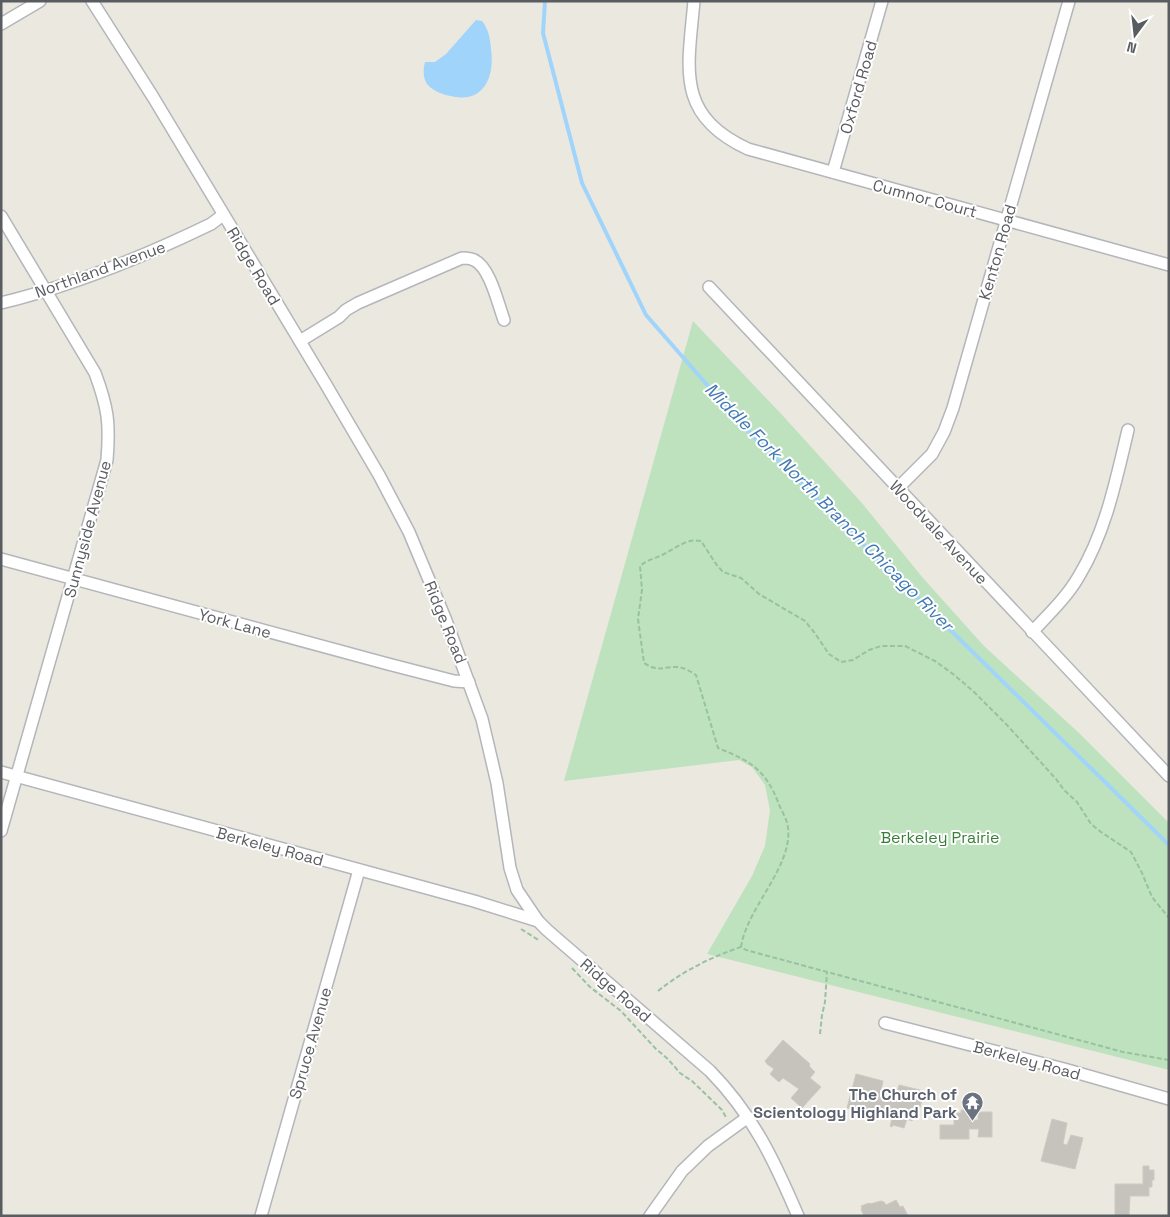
<svg xmlns="http://www.w3.org/2000/svg" width="1170" height="1217" font-family="'Space Grotesk',sans-serif">
	<style>
		.green { fill: #bde2bd }
		.water { fill: #a0d4fb }
		.lines { fill: none; stroke-linecap: round; stroke-linejoin: round }
		.stream { stroke: #a0d4fb; stroke-width: 4 }
		.building { fill: #c6c3bd; stroke: #cfcabf }
		.minor-casing { stroke: #b3b6ba; stroke-width: 14 }
		.path { stroke: #97c2a2; stroke-width: 2; stroke-dasharray: 5 2.5; stroke-linecap: butt }
		.minor { stroke: #fff; stroke-width: 11 }
		.labels { text-anchor: middle; stroke-width: 4; stroke-linejoin: round; paint-order: stroke }
		.street-label { font-size: 16px; fill: #595c60; stroke: #fff }
		.park-label { font-size: 16px; fill: #38803a; stroke: #fff }
		.worship-label { font-size: 16px; font-weight: bold; fill: #5b616d; stroke: #fff; text-anchor: end }
		.water-label { font-size: 18px; font-style: italic; fill: #427ab3; stroke: #fff }
	</style>
	<rect width="100%" height="100%" fill="#ebe8e0"/>
	<path class="green" d="M693,321L784,417L861,502L923,578L984,646L1079,733L1169,823V1070L707,954L752,876L765,846L770,810L765,785L752,767L739,760L564,781Z"/>
	<path class="water" d="M476,20L482,21C489,30 490,38 491,49C495,78 483,104 451,96C443,95 433,91 427,84C423,78 423,69 425,62H435L446,54Z"/>
	<g class="lines">
		<path class="stream" d="M545,1L543,33L582,183L646,315L743,426L1169,845"/>
	</g>
	<g class="building">
		<path d="M783,1040L810,1064L809,1066L815,1072L810,1078L821,1087L802,1108L791,1098L799,1089L783,1078L779,1082L770,1074L774,1069L767,1064L765,1061Z"/>
		<path d="M856,1074L883,1081L880,1095L895,1099L899,1085L924,1091L920,1108L916,1107L912,1121L907,1119L904,1128L893,1125L892,1127L890,1126L892,1119L847,1108Z"/>
		<path d="M961,1110H971V1120H978V1112H992V1137H978L979,1129H969V1139H940V1125H954V1113H961Z"/>
		<path d="M1052,1119L1067,1123L1063,1144L1067,1145L1071,1135L1083,1138L1075,1169L1041,1161Z"/>
		<path d="M1143,1166H1149V1170H1154V1180H1152V1187H1149V1196H1130L1129,1216H1115V1184H1143Z"/>
		<path d="M896,1200L900,1207L903,1206L908,1216H864L861,1209L862,1208L861,1206L869,1203L870,1204L881,1201L884,1202L886,1205Z"/>
	</g>
	<g class="lines">
		<defs>
			<g id="minor">
				<path d="M92,1L153,97L325,383L379,475L409,532L445,618L482,719L497,783L510,868L517,890L538,921L547,930L710,1071C753,1115 774,1160 798,1216"/>
				<path d="M694,1C688,69 675,115 748,149L1169,265"/>
				<path d="M1,24L40,1"/>
				<path d="M833,172L882,1"/>
				<path d="M1,216L95,373C108,408 110,423 107,460L1,831"/>
				<path d="M709,287L1169,776"/>
				<path d="M1,303C75,285 143,257 211,224L223,215"/>
				<path d="M300,341L339,317L346,310L358,303L462,258C466,258 470,258 474,260C490,267 498,304 504,320"/>
				<path d="M898,488L932,454L944,432L953,408L1069,1"/>
				<path d="M1,559L388,664L454,681L469,682"/>
				<path d="M1032,632C1049,614 1067,597 1079,576C1106,531 1116,480 1128,430"/>
				<path d="M1,772L474,901L538,921"/>
				<path d="M885,1023L1064,1069L1169,1099"/>
				<path d="M261,1216L359,870"/>
				<path d="M650,1216L682,1171L708,1146L748,1117"/>
			</g>
		</defs>
		<use href="#minor" class="minor-casing"/>
		<g class="path">
			<path d="M521,929L540,941"/>
			<path d="M741,947C747,907 793,867 788,827C787,819 781,810 778,802C765,769 750,761 718,748L696,675C690,671 683,667 676,667C662,667 658,672 644,663L638,619L642,590L640,566C647,560 656,558 664,554C676,548 687,538 701,541L716,564L723,572L741,578L759,594L805,621L814,632L829,654L841,662L853,660L869,650L881,646H905L935,661L953,674L973,691L1007,725L1056,779L1064,790L1077,802L1091,824L1101,832L1131,852L1142,873L1152,897L1169,918"/>
			<path d="M572,968L590,987L621,1011L656,1049L668,1059L680,1073L692,1081L722,1110L727,1119"/>
			<path d="M658,991C683,971 711,957 741,947L746,950L1123,1052L1169,1060"/>
			<path d="M820,1034L822,1015L825,1002L827,972"/>
		</g>
		<use href="#minor" class="minor"/>
	</g>
	<defs>
		<symbol id="temple-pin" viewBox="-11 -11 22 30"><path d="M0 17L-7.5 6A9.5 9.5 0 1 1 7.5 6Z" fill="#6b7280" stroke="#fff"/><path d="M0-6L5-2H3V0L6.5 2.5H4V6H1.5V3h-3V6H-4V2.5H-6.5L-3 0V-2H-5Z" fill="#fff"/></symbol>
	</defs>
	<g fill-rule="evenodd">
		<use href="#temple-pin" x="960" y="1090" width="25" height="34"/>
	</g>
	<g class="labels">
		<g class="street-label">
			<text transform="translate(858 87) rotate(-74)" y="6">Oxford Road</text>
			<text transform="translate(925 198) rotate(15)" y="6">Cumnor Court</text>
			<text transform="translate(997 252) rotate(-74)" y="6">Kenton Road</text>
			<text transform="translate(254 266) rotate(59)" y="6">Ridge Road</text>
			<text transform="translate(100 269) rotate(-20)" y="6">Northland Avenue</text>
			<text transform="translate(87 529) rotate(-75)" y="6">Sunnyside Avenue</text>
			<text transform="translate(939 532) rotate(47)" y="6">Woodvale Avenue</text>
			<text transform="translate(446 622) rotate(68)" y="6">Ridge Road</text>
			<text transform="translate(235 623) rotate(15)" y="6">York Lane</text>
			<text transform="translate(270 846) rotate(15)" y="6">Berkeley Road</text>
			<text transform="translate(616 990) rotate(41)" y="6">Ridge Road</text>
			<text transform="translate(310 1043) rotate(-74)" y="6">Spruce Avenue</text>
			<text transform="translate(1027 1060) rotate(15)" y="6">Berkeley Road</text>
		</g>
		<g class="park-label">
			<text x="940" y="843">Berkeley Prairie</text>
		</g>
		<g class="worship-label">
			<text x="957" y="1100">The Church of<tspan x="957" dy="18">Scientology Highland Park</tspan></text>
		</g>
		<g class="water-label">
			<text transform="translate(829 507) rotate(45)" y="6">Middle Fork North Branch Chicago River</text>
		</g>
	</g>
	<rect width="1170" height="1217" fill="none" stroke="#595c60" stroke-width="5"/>
	<g transform="translate(1135 35) rotate(195)" stroke="#ffffff" stroke-width="4" paint-order="stroke">
	<path d="M0-4L9 19L0 12L-9 19Z" fill="#595c60"/>
	<text y="-8" font-size="14" font-weight="bold" text-anchor="middle" fill="#595c60">N</text>
	</g>
</svg>
